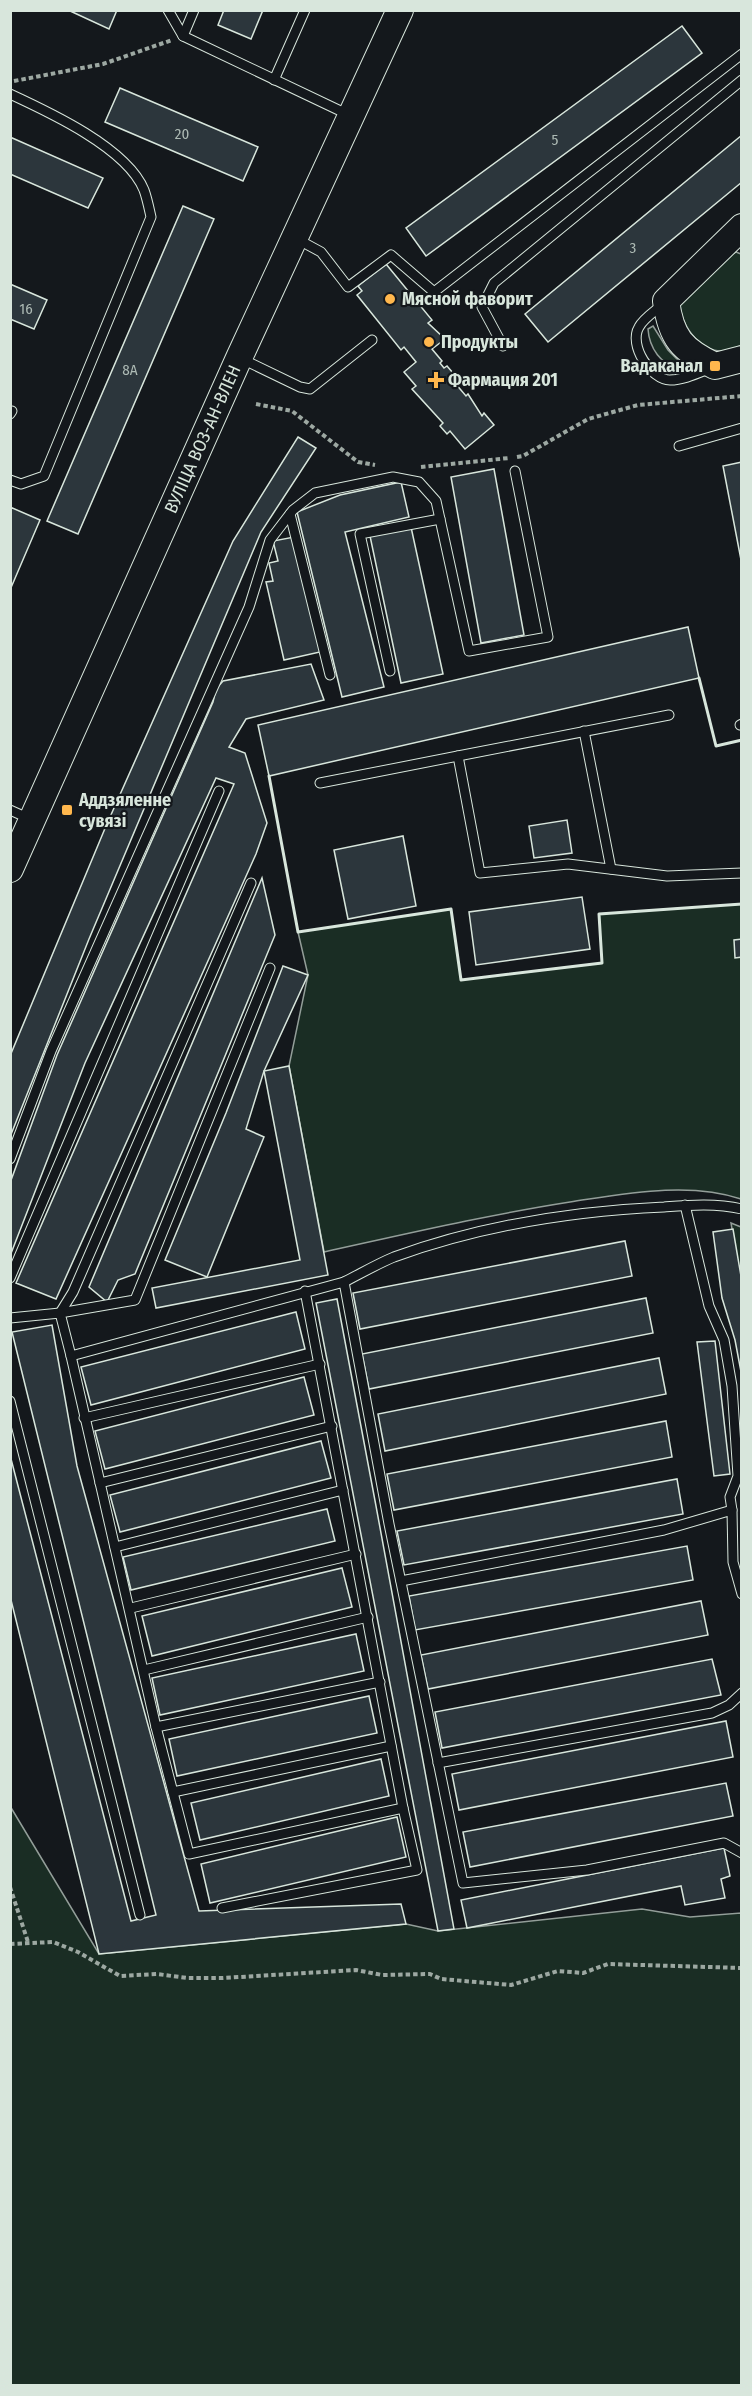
<svg xmlns="http://www.w3.org/2000/svg" width="752" height="2396" font-family="'Fira Sans Condensed',sans-serif">
	<style>
		.green { fill: #1a2d24; stroke: #939e99; stroke-width: 1.5 }
		.building { fill: #2c363c; stroke: #d8e6dc; stroke-width: 1.5 }
		.lines { fill: none; stroke-linecap: round; stroke-linejoin: round }
		.lane-casing { stroke: #d8e6dc; stroke-width: 11 }
		.secondary-casing { stroke: #d8e6dc; stroke-width: 28 }
		.path { stroke: #9da8a2; stroke-width: 4; stroke-dasharray: 4.5 3; stroke-linecap: butt }
		.lane { stroke: #14181c; stroke-width: 9 }
		.secondary { stroke: #14181c; stroke-width: 26 }
		.wall { stroke: #d8e6dc; stroke-width: 3 }
		.poi-dot { fill: #ffb74d; stroke: #14181c; stroke-width: 2 }
		.labels { text-anchor: middle; stroke-width: 4.5; stroke-linejoin: round; paint-order: stroke }
		.number-label { font-size: 15px; fill: #adbab4 }
		.poi-label { font-size: 18px; font-weight: bold; fill: #d8e6dc; stroke: #14181c; text-anchor: start }
		.street-label { font-size: 18px; fill: #d8e6dc; stroke: #14181c }
	</style>
	<rect width="100%" height="100%" fill="#14181c"/>
	<g class="green">
		<path d="M736,252L741,254V345C712,365 681,332 680,304L728,256Z"/>
		<path d="M653,326L668,350L682,364L681,367C661,368 649,346 648,329Z"/>
		<path d="M741,904V1199C688,1181 624,1194 570,1202C487,1215 406,1234 324,1252L289,1066L308,975L298,932L451,909L461,980L602,963L599,914Z"/>
		<path d="M731,1223L741,1227V1282Z"/>
		<path d="M10,1806L99,1954L406,1924L438,1931L642,1909L690,1917L741,1913V2385H11Z"/>
	</g>
	<g class="building">
		<path d="M68,10H117L109,29Z"/>
		<path d="M224,10H263L251,39L218,25Z"/>
		<path d="M682,26L702,53L426,256L406,228Z"/>
		<path d="M120,88L258,147L243,181L105,122Z"/>
		<path d="M742,135V182L548,342L525,314Z"/>
		<path d="M10,137L103,178L88,208L10,174Z"/>
		<path d="M183,206L214,219L78,534L47,521Z"/>
		<path d="M386,264L432,320L428,323L445,339L432,349L442,361L440,363L444,368L447,366L459,380L455,383L466,396L468,394L482,416L484,413L494,425L465,449L450,431L447,434L440,426L443,423L412,389L416,386L404,372L416,362L404,347L401,350L357,295L362,291L358,286Z"/>
		<path d="M10,284L47,300L34,329L10,319Z"/>
		<path d="M298,437L316,448L261,532L89,939L10,1137V1056L106,826L233,541Z"/>
		<path d="M742,462V565L723,466Z"/>
		<path d="M494,469L524,635L481,643L451,477Z"/>
		<path d="M401,482L409,517L345,532L384,687L342,697L297,512L340,495Z"/>
		<path d="M10,507L40,520L10,590Z"/>
		<path d="M411,527L443,674L401,683L370,536Z"/>
		<path d="M294,537L320,652L284,660L266,582L273,581L269,563L278,561L273,541Z"/>
		<path d="M688,627L699,678L269,776L258,725Z"/>
		<path d="M311,664L324,700L246,719L229,747L245,753L267,823L256,854L56,1299L16,1283L234,784L216,778L85,1063L10,1256V1183L57,1055L213,702L216,689L223,681Z"/>
		<path d="M567,820L572,853L534,858L529,826Z"/>
		<path d="M403,836L416,906L348,919L334,850Z"/>
		<path d="M262,878L275,935L135,1274L118,1280L107,1302L89,1287Z"/>
		<path d="M582,897L590,949L476,965L469,912Z"/>
		<path d="M742,939V957L735,958L734,940Z"/>
		<path d="M283,966L308,975L264,1071L246,1129L264,1137L207,1277L165,1260L226,1113Z"/>
		<path d="M289,1066L328,1275L156,1308L152,1288L300,1260L264,1071Z"/>
		<path d="M733,1229L742,1282V1377L735,1340L722,1298L713,1232Z"/>
		<path d="M625,1241L632,1276L360,1329L353,1293Z"/>
		<path d="M646,1298L653,1333L369,1389L362,1354Z"/>
		<path d="M337,1299L376,1506L454,1929L438,1931L316,1303Z"/>
		<path d="M296,1312L305,1349L91,1405L81,1367Z"/>
		<path d="M52,1325L77,1466L199,1911L401,1904L406,1924L99,1954L10,1596V1455L131,1921L156,1915L12,1332Z"/>
		<path d="M715,1341L730,1474L714,1476L697,1342Z"/>
		<path d="M659,1358L666,1394L385,1451L378,1414Z"/>
		<path d="M304,1377L314,1415L105,1469L95,1431Z"/>
		<path d="M666,1421L672,1457L394,1510L387,1474Z"/>
		<path d="M321,1441L331,1478L120,1532L110,1495Z"/>
		<path d="M677,1479L683,1514L404,1565L397,1531Z"/>
		<path d="M327,1509L335,1541L131,1590L123,1557Z"/>
		<path d="M687,1546L693,1580L415,1630L409,1596Z"/>
		<path d="M342,1568L352,1607L152,1656L142,1616Z"/>
		<path d="M701,1601L708,1635L428,1689L421,1655Z"/>
		<path d="M356,1634L364,1671L160,1715L152,1678Z"/>
		<path d="M712,1659L721,1695L442,1748L435,1712Z"/>
		<path d="M369,1696L377,1733L177,1776L169,1739Z"/>
		<path d="M726,1721L733,1757L459,1810L452,1774Z"/>
		<path d="M381,1759L389,1796L200,1840L191,1803Z"/>
		<path d="M726,1783L733,1816L470,1867L463,1832Z"/>
		<path d="M397,1817L406,1857L210,1903L201,1864Z"/>
		<path d="M724,1848L730,1876L721,1879L725,1898L685,1905L681,1886L467,1928L461,1900Z"/>
	</g>
	<g class="lines">
		<defs>
			<g id="lane">
				<path d="M168,10L183,36L349,115"/>
				<path d="M183,36L194,10"/>
				<path d="M274,80L305,10"/>
				<path d="M10,94C49,112 127,148 144,190C147,198 149,208 151,217L44,476L21,484L10,480"/>
				<path d="M297,239L321,252L348,287L391,255L434,292L742,54"/>
				<path d="M662,305C655,311 643,319 639,327C628,345 651,380 670,380C684,380 698,373 711,368"/>
				<path d="M503,346L482,307L494,283L742,80"/>
				<path d="M242,359L300,387L310,389L372,340"/>
				<path d="M10,414L12,411"/>
				<path d="M679,446L742,428"/>
				<path d="M290,514L330,675"/>
				<path d="M390,671L360,534L440,519"/>
				<path d="M669,715L458,756L480,873L568,864L667,876L742,873"/>
				<path d="M740,725L742,724"/>
				<path d="M584,731L611,869"/>
				<path d="M320,783L458,756"/>
				<path d="M10,810L30,819"/>
				<path d="M10,1159L51,1051L249,607L270,540L293,510L315,493L393,477L419,482L436,501L469,651L548,637L515,471"/>
				<path d="M685,1205L709,1306L724,1340L732,1386L738,1476L730,1497L732,1510"/>
				<path d="M10,1278L219,791"/>
				<path d="M344,1282C360,1274 377,1264 394,1257C479,1226 574,1211 664,1207C691,1205 715,1203 742,1209"/>
				<path d="M60,1313L73,1292L251,883"/>
				<path d="M60,1313L135,1300L270,968"/>
				<path d="M10,1318L60,1313L71,1356L344,1282L389,1524L463,1883L587,1870L724,1843L742,1853"/>
				<path d="M71,1356L156,1727L189,1854L403,1808L305,1291"/>
				<path d="M10,1401L140,1915"/>
				<path d="M84,1418L320,1364"/>
				<path d="M100,1483L332,1426"/>
				<path d="M115,1547L343,1490"/>
				<path d="M401,1581L664,1530L732,1510L733,1562L742,1594"/>
				<path d="M131,1608L356,1554"/>
				<path d="M144,1670L368,1617"/>
				<path d="M156,1727L380,1682"/>
				<path d="M438,1763L712,1713L729,1705L742,1693"/>
				<path d="M173,1792L391,1746"/>
				<path d="M222,1908L417,1870L403,1808"/>
			</g>
			<g id="secondary">
				<path d="M742,227L666,301C671,338 682,350 715,366L742,359"/>
				<path id="s1" d="M10,869L239,358L400,10"/>
			</g>
		</defs>
		<use href="#lane" class="lane-casing"/>
		<use href="#secondary" class="secondary-casing"/>
		<g class="path">
			<path d="M14,81L103,64L172,40"/>
			<path d="M256,404L292,411L358,462L375,465"/>
			<path d="M517,457L523,456L588,419L638,405L742,396"/>
			<path d="M421,467L509,458"/>
			<path d="M10,1887L28,1942"/>
			<path d="M10,1944L53,1942L78,1952L120,1976L157,1974L187,1978H223L356,1970L382,1975L430,1974L441,1979L511,1985L558,1971L583,1973L608,1964L742,1968"/>
		</g>
		<use href="#lane" class="lane"/>
		<use href="#secondary" class="secondary"/>
		<g class="wall">
			<path d="M699,678L716,746L742,740"/>
			<path d="M269,776L298,932L451,909L461,980L602,963L599,914L742,904"/>
		</g>
	</g>
	<g class="poi-dot">
		<circle cx="390" cy="299" r="6"/>
		<circle cx="429" cy="342" r="6"/>
		<rect x="709" y="360" width="12" height="12" rx="3"/>
		<path d="M433 371h6v6h6v6h-6v6h-6v-6h-6v-6h6z"/>
		<rect x="61" y="804" width="12" height="12" rx="3"/>
	</g>
	<g class="labels">
		<g class="number-label">
			<text x="182" y="139">20</text>
			<text x="555" y="145">5</text>
			<text x="633" y="253">3</text>
			<text x="26" y="314">16</text>
			<text x="130" y="375">8А</text>
		</g>
		<g class="poi-label">
			<text x="402" y="305">Мясной фаворит</text>
			<text x="441" y="348">Продукты</text>
			<text x="703" y="372" text-anchor="end">Вадаканал</text>
			<text x="448" y="386">Фармация 201</text>
			<text x="79" y="806">Аддзяленне<tspan x="79" dy="21">сувязі</tspan></text>
		</g>
		<g class="street-label">
			<text dy="6" stroke="none"><textPath href="#s1" startOffset="471">ВУЛІЦА ВОЗ-АН-ВЛЕН</textPath></text>
		</g>
	</g>
	<rect width="752" height="2396" fill="none" stroke="#d8e6dc" stroke-width="24"/>
</svg>
